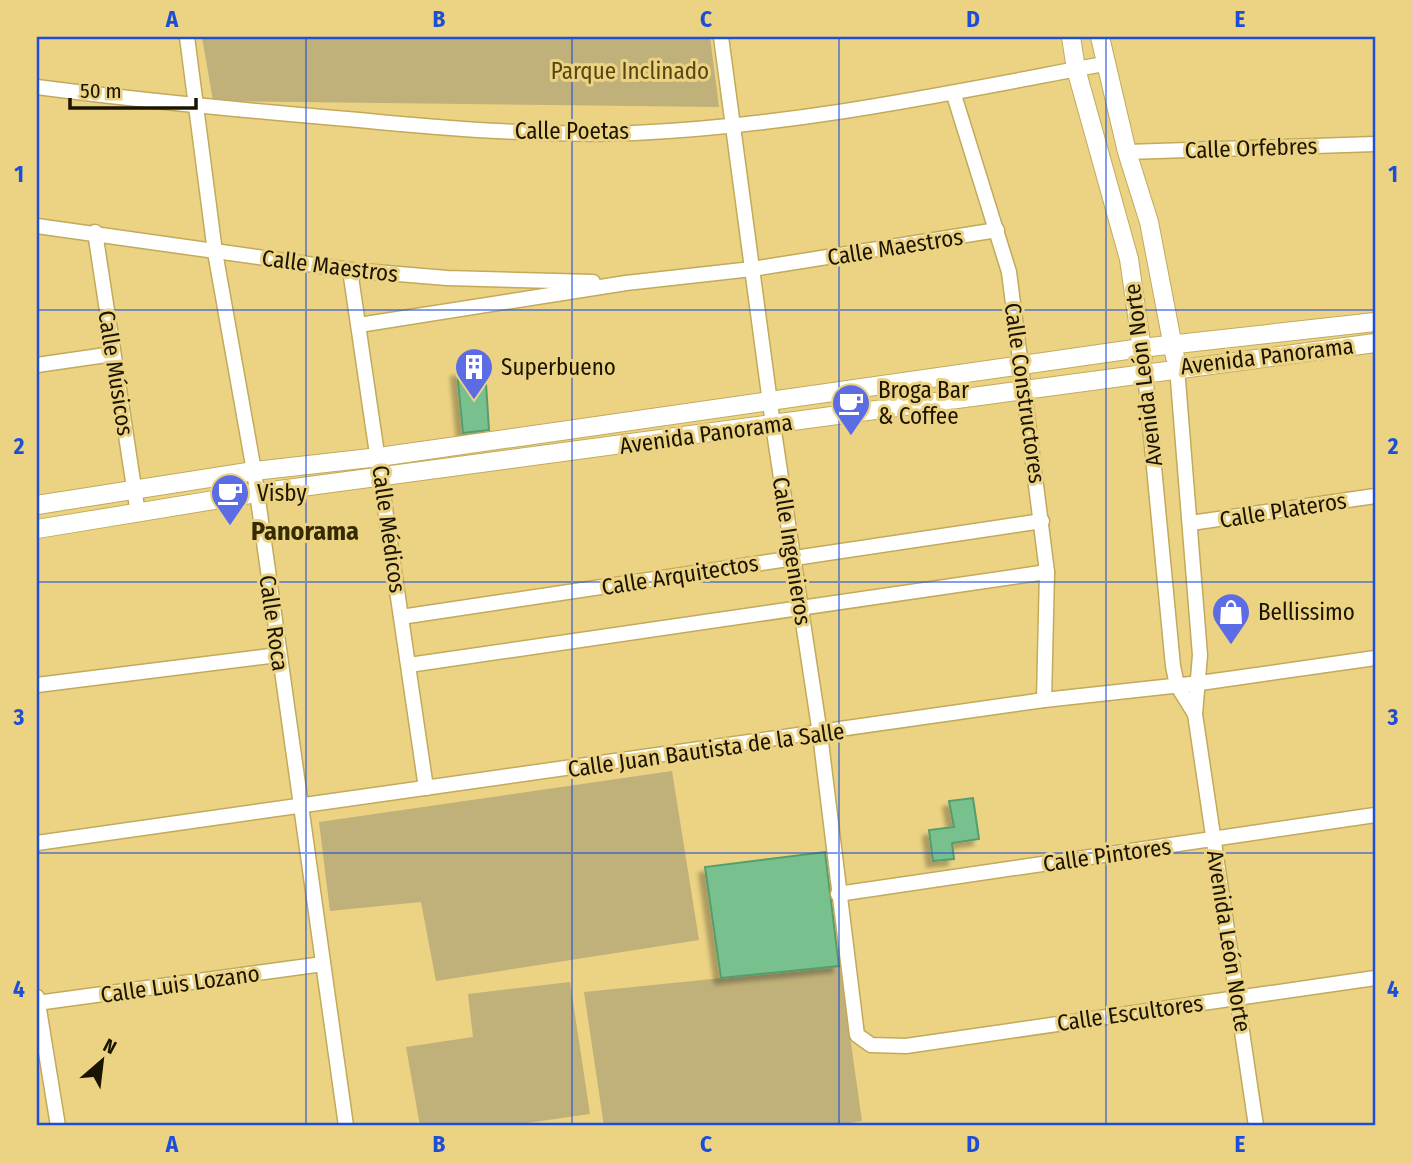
<svg xmlns="http://www.w3.org/2000/svg" width="1412" height="1163" font-family="'Fira Sans Condensed',sans-serif">
	<style>
		.green { fill: #c0b079 }
		.building { fill: #78c18f; stroke: #559d6d; stroke-width: 2; filter: url(#shadow) }
		.lines { fill: none; stroke-linecap: round; stroke-linejoin: round }
		.minor-casing { stroke: #c1aa5b; stroke-width: 17 }
		.tertiary-casing { stroke: #c1aa5b; stroke-width: 20 }
		.minor { stroke: #fff; stroke-width: 14 }
		.tertiary { stroke: #fff; stroke-width: 18 }
		.grid { fill: none; stroke: #1d4ed8; stroke-width: 2; stroke-opacity: 0.55 }
		.labels { text-anchor: middle; stroke-width: 6; stroke-linejoin: round; paint-order: stroke }
		.park-label { font-size: 23px; fill: #564711; stroke: #ebd383 }
		.street-label { font-size: 23px; fill: #1b1400; stroke: #ebd383 }
		.poi-label { font-size: 23px; fill: #1b1400; stroke: #ebd383; text-anchor: start }
		.quarter-label { font-size: 26px; font-weight: bold; fill: #362a00; stroke: #ebd383 }
		.neatline { fill: none; stroke: #1d4ed8; stroke-width: 2.5 }
		.grid-label { font-size: 23px; text-anchor: middle; font-weight: bold; fill: #1d4ed8 }
	</style>
	<defs>
		<filter id="shadow"><feDropShadow dx="-6" dy="6" stdDeviation="2" flood-color="#0004"/></filter>
	</defs>
	<rect width="100%" height="100%" fill="#ebd383"/>
	<g class="green">
		<path d="M202,37H710L719,107L213,101Z"/>
		<path d="M672,771L699,940L436,981L421,902L330,911L319,822Z"/>
		<path d="M840,966L862,1121L829,1126H604L584,992Z"/>
		<path d="M570,982L590,1114L506,1126H420L406,1047L473,1037L468,994Z"/>
	</g>
	<g class="building">
		<path d="M485,368L489,430L463,433L457,371Z"/>
		<path d="M973,798L979,839L952,843L954,859L933,861L929,830L954,827L949,801Z"/>
		<path d="M825,852L839,966L721,978L705,867Z"/>
	</g>
	<g class="lines">
		<defs>
			<g id="minor">
				<path d="M187,37L215,252L254,471L346,1126"/>
				<path d="M721,37L773,425L820,734L857,1035L871,1045L906,1046L1375,978"/>
				<path d="M37,87C144,101 251,111 359,120C451,129 543,136 634,133C794,126 949,93 1104,64"/>
				<path d="M954,95L1009,272L1047,572L1044,700"/>
				<path d="M1127,152L1375,144"/>
				<path d="M37,226L350,270L447,278L593,282"/>
				<path d="M95,232L138,514"/>
				<path d="M350,270L426,788"/>
				<path d="M359,325L626,283L752,269L997,230"/>
				<path d="M37,365L113,354"/>
				<path d="M1177,368L1200,655L1195,714L1256,1126"/>
				<path d="M1145,373L1173,666L1177,685L1195,714"/>
				<path d="M1191,523L1375,496"/>
				<path d="M401,617L1042,521"/>
				<path d="M409,665L1047,572"/>
				<path d="M37,685L278,655"/>
				<path d="M37,843L1044,700L1200,683L1375,658"/>
				<path d="M838,894L1375,815"/>
				<path d="M37,997L58,1126"/>
				<path d="M37,1003L323,964"/>
			</g>
			<g id="tertiary">
				<path d="M1071,37L1076,69L1129,259L1143,357"/>
				<path d="M1100,37L1127,152L1149,222L1175,357"/>
				<path d="M37,505L254,471L379,457L1141,348L1375,322"/>
				<path d="M37,529L257,493L1375,343"/>
			</g>
		</defs>
		<use href="#minor" class="minor-casing"/>
		<use href="#tertiary" class="tertiary-casing"/>
		<use href="#minor" class="minor"/>
		<use href="#tertiary" class="tertiary"/>
	</g>
	<path class="grid" d="M306,37V1126M572,37V1126M839,37V1126M1106,37V1126M37,310H1375M37,582H1375M37,853H1375"/>
	<defs>
		<symbol id="building-pin" viewBox="-11 -11 22 30"><path d="M0 17L-7.5 6A9.5 9.5 0 1 1 7.5 6Z" fill="#5c6ce4" stroke="#ebd383"/><path d="M-4-6H4V6H1V3H-1V6H-4ZM-2.5-4.3h1.7v1.8h-1.7ZM.8-4.3h1.7v1.8H.8ZM-2.5-1h1.7V.8h-1.7ZM.8-1h1.7V.8H.8Z" fill="#fff"/></symbol>
		<symbol id="cafe-pin" viewBox="-11 -11 22 30"><path d="M0 17L-7.5 6A9.5 9.5 0 1 1 7.5 6Z" fill="#5c6ce4" stroke="#ebd383"/><path d="M-5.5-4.5H6V0H3Q3 3.5 0 3.5H-2.5Q-5.5 3.5-5.5 0ZM3-3.2v2h1.7v-2ZM-6 4.5H4V6H-6Z" fill="#fff"/></symbol>
		<symbol id="shop-pin" viewBox="-11 -11 22 30"><path d="M0 17L-7.5 6A9.5 9.5 0 1 1 7.5 6Z" fill="#5c6ce4" stroke="#ebd383"/><path d="M-5-2.5h2.3a2.7 3.5 0 0 1 5.4 0H5L5.5 6h-11ZM-1.5-2.5h3a1.5 2.3 0 0 0-3 0Z" fill="#fff"/></symbol>
	</defs>
	<g fill-rule="evenodd">
		<use href="#building-pin" x="452" y="345" width="44" height="60"/>
		<use href="#cafe-pin" x="829" y="381" width="44" height="60"/>
		<use href="#cafe-pin" x="208" y="471" width="44" height="60"/>
		<use href="#shop-pin" x="1209" y="590" width="44" height="60"/>
	</g>
	<g class="labels">
		<g class="park-label">
			<text x="630" y="79">Parque Inclinado</text>
		</g>
		<g class="street-label">
			<text x="572" y="139">Calle Poetas</text>
			<text transform="translate(1251 148) rotate(-2)" y="8">Calle Orfebres</text>
			<text transform="translate(895 247) rotate(-9)" y="8">Calle Maestros</text>
			<text transform="translate(330 266) rotate(7)" y="8">Calle Maestros</text>
			<text transform="translate(1267 356) rotate(-7)" y="8">Avenida Panorama</text>
			<text transform="translate(116 373) rotate(81)" y="8">Calle Músicos</text>
			<text transform="translate(1143 375) rotate(-97)" y="8">Avenida León Norte</text>
			<text transform="translate(1025 393) rotate(82)" y="8">Calle Constructores</text>
			<text transform="translate(706 434) rotate(-8)" y="8">Avenida Panorama</text>
			<text transform="translate(1283 510) rotate(-9)" y="8">Calle Plateros</text>
			<text transform="translate(389 529) rotate(82)" y="8">Calle Médicos</text>
			<text transform="translate(792 551) rotate(81)" y="8">Calle Ingenieros</text>
			<text transform="translate(680 575) rotate(-9)" y="8">Calle Arquitectos</text>
			<text transform="translate(274 623) rotate(82)" y="8">Calle Roca</text>
			<text transform="translate(706 750) rotate(-8)" y="8">Calle Juan Bautista de la Salle</text>
			<text transform="translate(1107 855) rotate(-8)" y="8">Calle Pintores</text>
			<text transform="translate(1229 941) rotate(81)" y="8">Avenida León Norte</text>
			<text transform="translate(180 984) rotate(-8)" y="8">Calle Luis Lozano</text>
			<text transform="translate(1130 1013) rotate(-8)" y="8">Calle Escultores</text>
		</g>
		<g class="poi-label">
			<text x="501" y="375">Superbueno</text>
			<text x="878" y="398">Broga Bar<tspan x="878" dy="26">&amp; Coffee</tspan></text>
			<text x="257" y="501">Visby</text>
			<text x="1258" y="620">Bellissimo</text>
		</g>
		<g class="quarter-label">
			<text x="305" y="540">Panorama</text>
		</g>
	</g>
	<rect width="1412" height="1163" fill="none" stroke="#ebd383" stroke-width="77"/>
	<g transform="translate(102 1061) rotate(28)" stroke="#ebd383" stroke-width="5" paint-order="stroke">
	<path d="M0-5L12 26L0 18L-12 26Z" fill="#1b1400"/>
	<text y="-10" font-size="19" font-weight="bold" text-anchor="middle" fill="#1b1400">N</text>
	</g>
	<path d="M70 98v10h126v-10" fill="none" stroke="#1b1400" stroke-width="3.5"/>
	<text x="80" y="98" font-size="21" fill="#1b1400" stroke="#ebd383" stroke-width="5" paint-order="stroke">50 m</text>
	<rect x="38" y="38" width="1336" height="1086" class="neatline"/>
	<g class="grid-label">
		<text x="172" y="27">A</text>
		<text x="439" y="27">B</text>
		<text x="706" y="27">C</text>
		<text x="973" y="27">D</text>
		<text x="1240" y="27">E</text>
		<text x="19" y="182">1</text>
		<text x="1393" y="182">1</text>
		<text x="19" y="454">2</text>
		<text x="1393" y="454">2</text>
		<text x="19" y="725">3</text>
		<text x="1393" y="725">3</text>
		<text x="19" y="997">4</text>
		<text x="1393" y="997">4</text>
		<text x="172" y="1152">A</text>
		<text x="439" y="1152">B</text>
		<text x="706" y="1152">C</text>
		<text x="973" y="1152">D</text>
		<text x="1240" y="1152">E</text>
	</g>
</svg>
